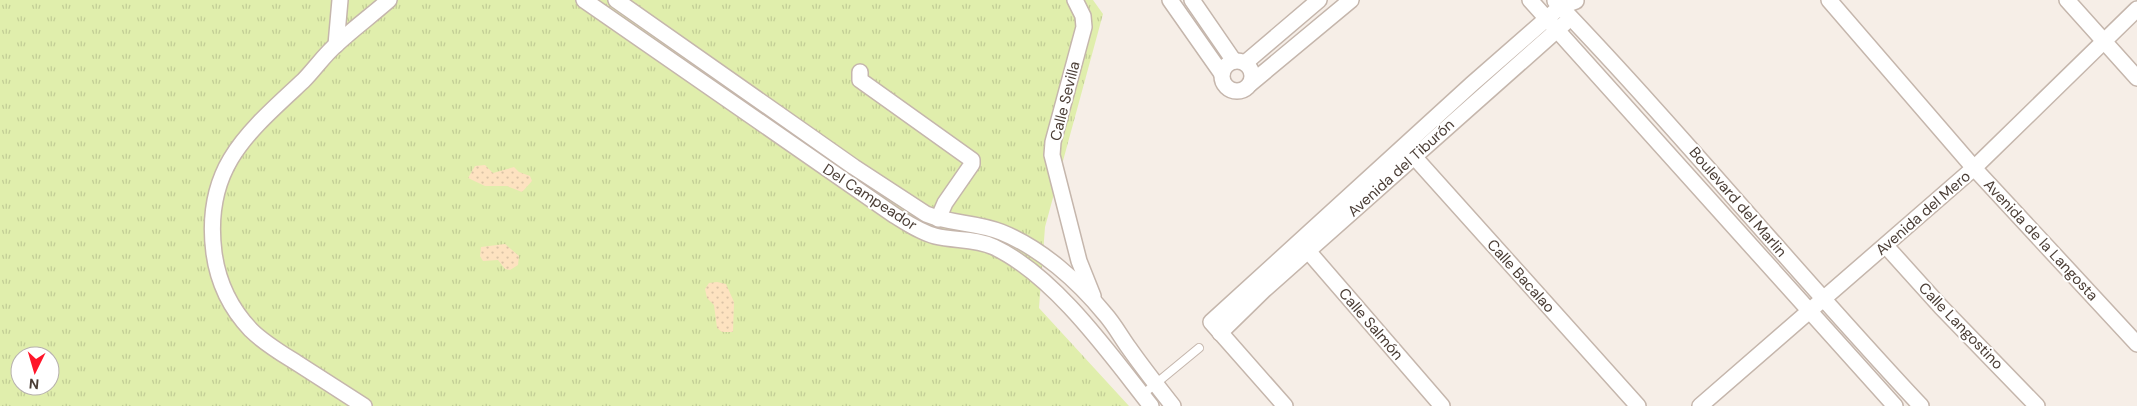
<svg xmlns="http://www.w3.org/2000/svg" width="2137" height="406" font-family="'DM Sans',sans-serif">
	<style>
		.grass { fill: url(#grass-tufts); fill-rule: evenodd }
		.sand { fill: url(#sand-dots) }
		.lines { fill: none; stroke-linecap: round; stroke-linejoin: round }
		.lane-casing { stroke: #c5b6ac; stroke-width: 10 }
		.street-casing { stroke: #c5b6ac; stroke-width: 18 }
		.lane { stroke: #fff; stroke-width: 8 }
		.street { stroke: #fff; stroke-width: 15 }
		.labels { text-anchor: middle; stroke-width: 4; stroke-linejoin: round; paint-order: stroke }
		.street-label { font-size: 15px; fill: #4a3d35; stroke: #fff }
	</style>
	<defs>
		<pattern id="grass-tufts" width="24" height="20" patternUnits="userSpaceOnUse" patternTransform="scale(1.25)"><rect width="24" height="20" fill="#e0eeac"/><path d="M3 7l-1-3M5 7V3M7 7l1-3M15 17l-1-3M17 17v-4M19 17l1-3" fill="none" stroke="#c2cd95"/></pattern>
		<pattern id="sand-dots" width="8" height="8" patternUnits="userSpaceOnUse" patternTransform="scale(1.25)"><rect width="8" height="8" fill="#fde2c0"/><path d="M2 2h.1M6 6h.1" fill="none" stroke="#dac3a6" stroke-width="1.8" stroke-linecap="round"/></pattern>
	</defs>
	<rect width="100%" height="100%" fill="#f6eee7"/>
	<path class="grass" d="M0,0H1093L1103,14L1045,227L1039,308L1129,406H0ZM20,356H50V386H20Z"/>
	<g class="sand">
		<path d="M485,165L493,173L514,167L519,172L530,176L532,181L522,192L507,186H485L468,178L475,166Z"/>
		<path d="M505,244L519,256L518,265L510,270L505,269L498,260L483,261L480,256L481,247Z"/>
		<path d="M717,282L726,284L734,302L733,332H722L717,328L714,305L707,298L705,289L709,283Z"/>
	</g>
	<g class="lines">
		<defs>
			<path id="lane" d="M1142,395L1199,348"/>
			<g id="street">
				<path d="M584,0L894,215C907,223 920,232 935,236C955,241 975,238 994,247C1055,276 1110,354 1151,406"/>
				<path d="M616,0L854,167L926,214C950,224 976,222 1001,232C1041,248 1078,281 1105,314C1114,324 1121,337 1129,348C1143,368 1158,387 1173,406"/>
				<path d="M1075,0L1083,16L1084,27L1053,142L1052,155L1079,261L1093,296"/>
				<path d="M1170,0L1222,74"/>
				<path d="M1192,0L1234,61"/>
				<path d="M1530,0L1895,406"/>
				<path d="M1829,0L1974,168L2137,344"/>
				<path d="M2067,0L2137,78"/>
				<path d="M1555,1C1681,132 1796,273 1921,406"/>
				<path d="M336,45L340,0"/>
				<circle cx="1237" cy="76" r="15"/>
				<path d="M1245,63L1319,0"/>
				<path d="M860,72V80L972,160V164L945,203L938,219"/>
				<path d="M1250,84L1351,0"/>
				<path d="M1409,151L1638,406"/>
				<path d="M1302,244L1442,406"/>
				<path d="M1886,246L1941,307L2037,406"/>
				<path d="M1220,333L1264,290L1565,23"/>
				<path d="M364,406C342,392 319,377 297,363C281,353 264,343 251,330C230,308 218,282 214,253C203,168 247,133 303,81C315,69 324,55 337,44C353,29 372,15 389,0"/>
				<path d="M1285,406L1211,322L1472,84L1560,7L1576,1"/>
				<path d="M1700,406L1974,168L2137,9"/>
			</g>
		</defs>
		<use href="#lane" class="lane-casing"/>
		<use href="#street" class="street-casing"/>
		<use href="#lane" class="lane"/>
		<use href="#street" class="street"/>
	</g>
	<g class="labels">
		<g class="street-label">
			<text transform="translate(1065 101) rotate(-76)" y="5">Calle Sevilla</text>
			<text transform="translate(1401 168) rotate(-42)" y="5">Avenida del Tiburón</text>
			<text transform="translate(870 197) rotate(33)" y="5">Del Campeador</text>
			<text transform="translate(1738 202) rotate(49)" y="5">Boulevard del Marlin</text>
			<text transform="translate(1923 213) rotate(-41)" y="5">Avenida del Mero</text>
			<text transform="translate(2041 240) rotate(47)" y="5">Avenida de la Langosta</text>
			<text transform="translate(1521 276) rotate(48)" y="5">Calle Bacalao</text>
			<text transform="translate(1371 324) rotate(49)" y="5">Calle Salmón</text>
			<text transform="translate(1961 326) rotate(46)" y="5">Calle Langostino</text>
		</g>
	</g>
	<g transform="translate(35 371) rotate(185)"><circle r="24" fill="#ffffff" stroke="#b7b1ae"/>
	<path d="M0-4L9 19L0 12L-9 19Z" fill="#ff1529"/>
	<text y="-8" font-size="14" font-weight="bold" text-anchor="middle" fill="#4a3d35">N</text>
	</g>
</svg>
